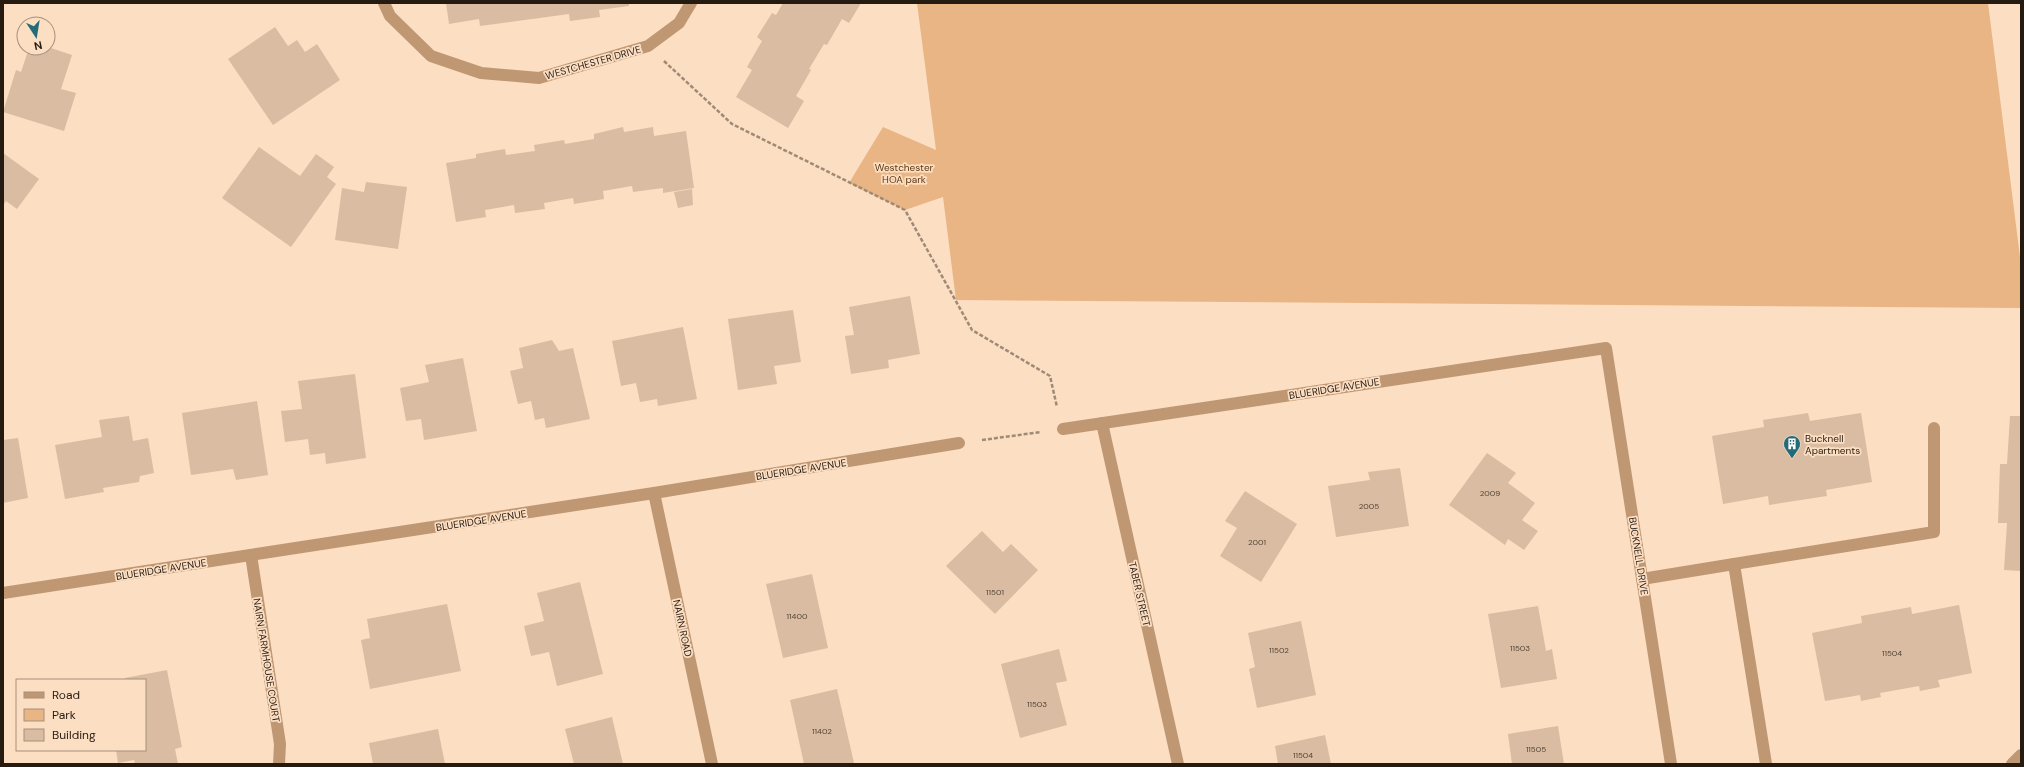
<svg xmlns="http://www.w3.org/2000/svg" width="2024" height="767" font-family="'DM Sans',sans-serif">
	<style>
		.green { fill: #e9b584 }
		.building { fill: #d9bca2 }
		.lines { fill: none; stroke-linecap: round; stroke-linejoin: round }
		.path { stroke: #9f8a76; stroke-width: 2.5; stroke-dasharray: 4 2; stroke-linecap: butt }
		.lane { stroke: #bf9873; stroke-width: 12 }
		.street { stroke: #bf9873; stroke-width: 12 }
		.labels { text-anchor: middle; stroke-width: 3.5; stroke-linejoin: round; paint-order: stroke }
		.number-label { font-size: 8px; fill: #534335 }
		.street-label { font-size: 10px; fill: #261b11; stroke: #fcdec3 }
		.park-label { font-size: 10px; fill: #5e3911; stroke: #fcdec3 }
		.poi-label { font-size: 10px; fill: #261b11; stroke: #fcdec3; text-anchor: start }
	</style>
	<rect width="100%" height="100%" fill="#fcdec3"/>
	<path class="green" d="M917,3H1988L2021,265V308L956,300L943,197L905,210L849,183L883,127L936,150Z"/>
	<g class="building">
		<path d="M446,3H629V6L599,10L600,17L570,21L569,14L480,26L479,19L449,24Z"/>
		<path d="M783,3H861L849,23L842,19L827,45L824,44L809,69L811,70L796,96L804,101L788,128L736,97L752,70L747,67L762,41L757,37L772,13L776,15Z"/>
		<path d="M275,27L288,46L297,40L305,52L317,44L340,80L273,125L228,59Z"/>
		<path d="M48,47L72,55L61,89L76,93L64,131L3,112L16,70L21,72L29,48Z"/>
		<path d="M623,127L624,132L653,127L654,136L686,131L694,188L663,193V188L633,192L632,186L603,191L604,199L574,204L573,198L544,203L545,209L515,213L514,205L485,210L486,217L456,222L446,163L476,158V154L505,149L506,155L535,151L534,145L564,140L565,144L594,139V134Z"/>
		<path d="M259,147L300,176L316,154L334,167L327,177L336,184L291,247L222,198Z"/>
		<path d="M3,153L39,179L17,209L6,201L3,205Z"/>
		<path d="M366,182L407,187L398,249L335,240L342,188L364,192Z"/>
		<path d="M692,189L693,205L678,208L674,192Z"/>
		<path d="M910,296L920,354L888,360L889,368L851,374L845,336L854,335L849,307Z"/>
		<path d="M793,310L801,362L774,366L777,384L738,390L728,319Z"/>
		<path d="M683,327L697,399L658,406L657,399L640,402L636,383L621,386L612,341Z"/>
		<path d="M552,340L559,351L573,348L590,419L546,428L544,418L535,420L531,401L518,404L510,371L523,368L519,348Z"/>
		<path d="M463,358L477,431L424,440L421,419L406,421L400,388L429,382L425,365Z"/>
		<path d="M355,374L366,458L326,464L325,453L310,455L308,439L285,442L281,411L302,409L298,381Z"/>
		<path d="M257,401L268,475L236,480L233,469L191,475L182,413Z"/>
		<path d="M1808,413L1810,421L1861,413L1872,482L1826,490L1827,496L1769,505L1768,496L1723,504L1712,436L1764,427L1763,420Z"/>
		<path d="M129,416L133,441L148,438L154,473L140,476L139,482L103,488L104,492L65,499L55,445L102,437L99,420Z"/>
		<path d="M2010,416H2021V571L2004,570L2007,523H1998L2000,464H2007Z"/>
		<path d="M18,438L28,498L3,503V440Z"/>
		<path d="M1487,453L1516,473L1508,483L1535,503L1522,520L1538,531L1524,550L1508,539L1505,545L1449,505Z"/>
		<path d="M1400,468L1409,526L1336,537L1328,486L1370,480L1368,472Z"/>
		<path d="M1245,491L1297,524L1261,582L1220,556L1237,528L1225,521Z"/>
		<path d="M982,531L1003,552L1011,544L1038,570L995,614L946,566Z"/>
		<path d="M812,574L828,648L783,658L766,584Z"/>
		<path d="M580,582L603,674L557,686L549,652L531,656L524,626L544,621L537,593Z"/>
		<path d="M447,604L461,671L370,689L361,640L370,638L367,619Z"/>
		<path d="M1959,605L1972,673L1938,680L1940,687L1920,691L1919,686L1880,693L1881,697L1861,701L1860,695L1825,701L1812,633L1862,623L1861,616L1911,607L1912,614Z"/>
		<path d="M1538,606L1546,651L1552,649L1557,679L1501,688L1488,614Z"/>
		<path d="M1301,621L1316,695L1257,708L1249,669L1255,667L1248,633Z"/>
		<path d="M1059,649L1067,681L1056,683L1067,725L1020,738L1001,664Z"/>
		<path d="M167,670L182,747L175,749L178,764H135L134,760L118,763L116,750H145V680H125V678Z"/>
		<path d="M837,689L854,763L804,764L790,700Z"/>
		<path d="M612,717L623,764H574L565,729Z"/>
		<path d="M1558,726L1564,764H1512L1508,734Z"/>
		<path d="M438,729L445,764H373L369,743Z"/>
		<path d="M1325,735L1331,764H1278L1275,746Z"/>
	</g>
	<g class="lines">
		<g class="path">
			<path d="M664,61L732,124L905,210L972,330L1050,376L1057,407"/>
			<path d="M982,440L1041,432"/>
		</g>
		<g class="lane">
			<path d="M1734,564L1934,532V428"/>
			<path d="M1642,579L1734,564L1766,764"/>
			<path d="M2012,764L2021,755"/>
		</g>
		<g class="street">
			<path d="M384,3L390,16L431,56L481,73L539,78L648,46L679,23L691,3"/>
			<path d="M1102,423L1178,764"/>
			<path d="M1063,429L1606,348L1671,764"/>
			<path d="M654,493L712,764"/>
			<path d="M251,555L280,744L279,764"/>
			<path d="M3,593L654,493L959,443"/>
		</g>
	</g>
	<defs>
		<symbol id="building-pin" viewBox="-11 -11 22 30"><path d="M0 17L-7.5 6A9.5 9.5 0 1 1 7.5 6Z" fill="#246b79" stroke="#fcdec3"/><path d="M-4-6H4V6H1V3H-1V6H-4ZM-2.5-4.3h1.7v1.8h-1.7ZM.8-4.3h1.7v1.8H.8ZM-2.5-1h1.7V.8h-1.7ZM.8-1h1.7V.8H.8Z" fill="#fff"/></symbol>
	</defs>
	<g fill-rule="evenodd">
		<use href="#building-pin" x="1782" y="434" width="20" height="27"/>
	</g>
	<g class="labels">
		<g class="number-label">
			<text x="1490" y="496">2009</text>
			<text x="1369" y="509">2005</text>
			<text x="1257" y="545">2001</text>
			<text x="995" y="595">11501</text>
			<text x="797" y="619">11400</text>
			<text x="1520" y="651">11503</text>
			<text x="1279" y="653">11502</text>
			<text x="1892" y="656">11504</text>
			<text x="1037" y="707">11503</text>
			<text x="822" y="734">11402</text>
			<text x="1536" y="752">11505</text>
			<text x="1303" y="758">11504</text>
		</g>
		<g class="street-label">
			<text transform="translate(593 62) rotate(-16)" y="4">WESTCHESTER DRIVE</text>
			<text transform="translate(1334 388) rotate(-9)" y="4">BLUERIDGE AVENUE</text>
			<text transform="translate(801 469) rotate(-9)" y="4">BLUERIDGE AVENUE</text>
			<text transform="translate(481 520) rotate(-9)" y="4">BLUERIDGE AVENUE</text>
			<text transform="translate(1639 556) rotate(81)" y="4">BUCKNELL DRIVE</text>
			<text transform="translate(161 569) rotate(-9)" y="4">BLUERIDGE AVENUE</text>
			<text transform="translate(1140 594) rotate(77)" y="4">TABER STREET</text>
			<text transform="translate(683 628) rotate(78)" y="4">NAIRN ROAD</text>
			<text transform="translate(267 660) rotate(81)" y="4">NAIRN FARMHOUSE COURT</text>
		</g>
		<g class="park-label">
			<text x="904" y="171">Westchester<tspan x="904" dy="12">HOA park</tspan></text>
		</g>
		<g class="poi-label">
			<text x="1805" y="442">Bucknell<tspan x="1805" dy="12">Apartments</tspan></text>
		</g>
	</g>
	<rect width="2024" height="767" fill="none" stroke="#261b11" stroke-width="8"/>
	<rect x="16" y="679" width="130" height="72" fill="#fcdec3" stroke="#a6907c"/>
	<rect x="24" y="692" width="20" height="6" fill="#bf9873" stroke="#a6907c"/>
	<text x="52" y="699" font-size="12" fill="#261b11">Road</text>
	<rect x="24" y="709" width="20" height="12" fill="#e9b584" stroke="#a6907c"/>
	<text x="52" y="719" font-size="12" fill="#261b11">Park</text>
	<rect x="24" y="729" width="20" height="12" fill="#d9bca2" stroke="#a6907c"/>
	<text x="52" y="739" font-size="12" fill="#261b11">Building</text>
	<g transform="translate(36 36) rotate(168)"><circle r="19" fill="#fcdec3" stroke="#a6907c"/>
	<path d="M0-3L7 15L0 10L-7 15Z" fill="#246b79"/>
	<text y="-6" font-size="11" font-weight="bold" text-anchor="middle" fill="#261b11">N</text>
	</g>
</svg>
